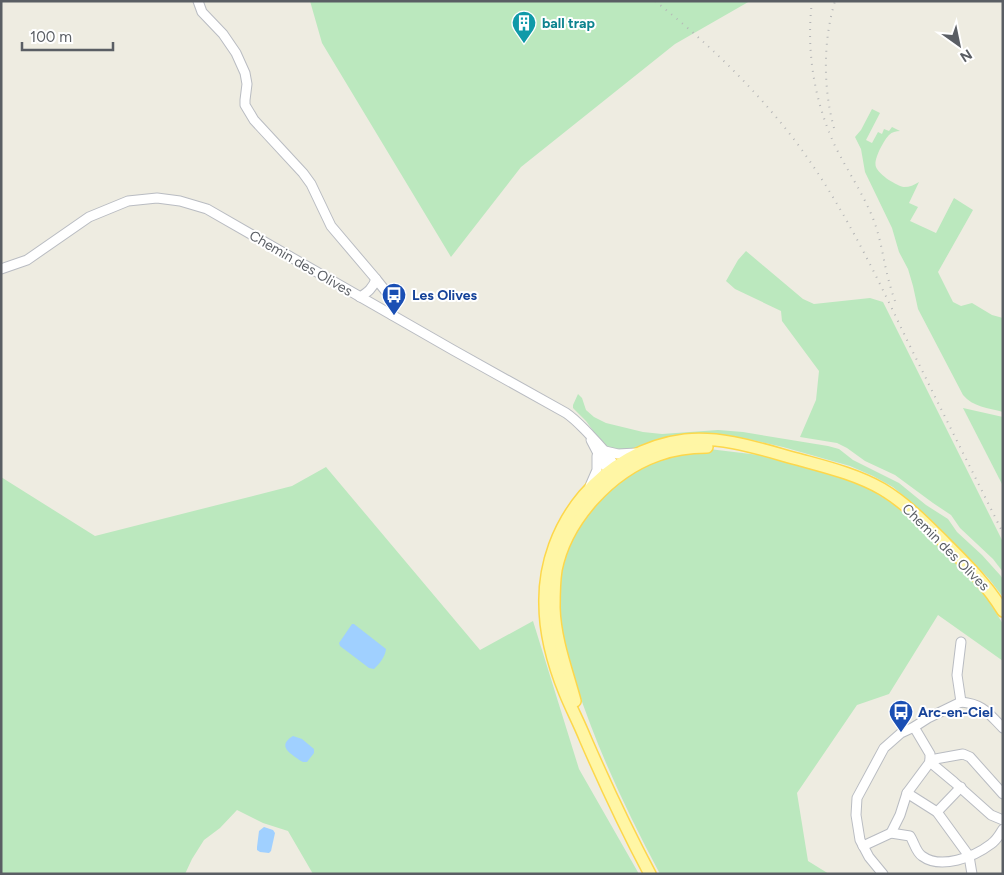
<svg xmlns="http://www.w3.org/2000/svg" width="1004" height="875" font-family="Figtree,sans-serif">
	<style>
		.green { fill: #bbe8be }
		.water { fill: #a0d0ff }
		.lines { fill: none; stroke-linecap: round; stroke-linejoin: round }
		.minor-casing { stroke: #b9bcc2; stroke-width: 11 }
		.major-casing { stroke: #fdd74b; stroke-width: 14 }
		.minor { stroke: #fff; stroke-width: 9 }
		.major { stroke: #fff6a5; stroke-width: 11 }
		.rail { stroke: #b5b6b7; stroke-width: 2; stroke-dasharray: 1 6; stroke-linecap: butt }
		.labels { text-anchor: middle; stroke-width: 4; stroke-linejoin: round; paint-order: stroke }
		.culture-label { font-size: 14px; font-weight: bold; fill: #0d838f; stroke: #fff; text-anchor: start }
		.street-label { font-size: 14px; fill: #5a5e64; stroke: #fff }
		.transit-label { font-size: 14px; font-weight: bold; fill: #164399; stroke: #fff; text-anchor: start }
	</style>
	<rect width="100%" height="100%" fill="#eeece1"/>
	<g class="green">
		<path d="M310,1H750L675,44L521,167L451,257L322,43Z"/>
		<path d="M872,109L880,113L866,140L872,143L878,132L882,134L884,129L889,131L892,127L900,131C896,131 892,132 889,135C884,140 873,160 876,167C879,175 897,186 904,187C910,187 914,185 919,182L909,203L918,207L910,221L936,233L954,198L973,210L938,272L953,302L961,306L972,303L992,315L1003,318V412C988,408 973,407 963,395L918,309L913,286L908,269L899,252L892,228L865,172L861,149L855,137L861,130Z"/>
		<path d="M746,251L803,299L814,304L870,298L883,302L1003,542V572L993,559L960,528L951,515L933,503L895,475L865,461L847,448L837,443L800,437L816,400L819,371L782,321L781,311L735,289L726,281L738,260Z"/>
		<path d="M578,394L582,398L586,410L594,417L606,423L643,432L662,434L718,430L743,432L828,446L839,449L853,460L899,483L926,505L948,519L957,532L982,555L1000,575L1003,579V597L989,579L975,564L926,515L893,487L873,476L850,466L783,447L748,439L725,436L635,450H612L604,446L586,421L573,408V405Z"/>
		<path d="M963,408L1003,417V486Z"/>
		<path d="M709,449L759,455L805,465L865,486L890,502L912,519L962,568L982,590L1003,624V661L938,615L889,694L857,705L797,793L808,861L829,874H660C627,812 598,751 576,684C567,657 557,627 558,599C559,559 576,518 607,492C615,485 624,475 633,470C641,466 650,464 658,460C665,458 672,454 679,452C689,450 699,450 709,449Z"/>
		<path d="M326,467L480,650L533,621L579,769L639,874H313L288,831L263,823L237,810L220,828L204,840L192,859L185,874H1V477L95,536L292,486Z"/>
	</g>
	<g class="water">
		<path d="M352,624H354L386,649C385,657 380,663 374,669L369,668L340,646L339,643Z"/>
		<path d="M293,736L302,739L314,749V753L307,762H303L301,761C291,754 276,746 293,736Z"/>
		<path d="M264,827L273,830L275,833L271,851L269,853L260,852L257,850V847L259,831Z"/>
	</g>
	<g class="lines">
		<defs>
			<g id="minor">
				<path d="M198,1L202,12L223,34L236,53L245,73L247,84L245,100V105L254,120L303,173L311,184L331,226L376,279L388,294L393,304L392,315"/>
				<path d="M1,269L27,260L89,217L128,201L157,198L180,201L207,209L453,350L566,413C575,419 581,426 589,434C600,446 611,456 617,472"/>
				<path d="M360,297C368,292 373,288 376,279"/>
				<path d="M591,440L604,465L614,474"/>
				<path d="M605,451L618,454L636,453"/>
				<path d="M590,486L597,470V456"/>
				<path d="M961,702L957,675L961,642"/>
				<path d="M961,702C983,704 988,713 1003,728"/>
				<path d="M930,760L963,754L970,757L1003,794"/>
				<path d="M930,762L954,782L991,815L1003,820"/>
				<path d="M907,793L937,812L969,856L972,874"/>
				<path d="M937,812L961,787"/>
				<path d="M891,833L900,815L907,793L930,762V754L914,727"/>
				<path d="M863,846L891,833L910,836C914,842 916,852 922,856C941,870 974,857 991,844C997,840 1000,834 1003,829"/>
				<path d="M883,874L869,857L860,840L856,815L857,798L884,748L901,733L914,727L928,718L961,702"/>
			</g>
			<g id="major">
				<path d="M575,701C567,671 555,640 554,608C554,596 554,582 556,570C566,520 610,472 658,455C674,449 691,447 707,447"/>
				<path d="M650,874C626,829 605,784 585,738C579,723 571,708 565,693C554,666 545,633 545,604C543,523 604,450 685,440C723,436 760,449 797,459C826,467 856,474 882,489C904,502 923,521 941,539C964,562 986,583 1003,611"/>
			</g>
		</defs>
		<use href="#minor" class="minor-casing"/>
		<use href="#major" class="major-casing"/>
		<use href="#minor" class="minor"/>
		<use href="#major" class="major"/>
		<g class="rail">
			<path d="M655,1C708,43 758,91 799,146C843,206 875,273 907,340C939,405 971,469 1003,533"/>
			<path d="M812,1C806,51 814,100 835,146C847,170 862,192 872,216C878,230 881,245 884,260C887,275 891,290 896,304"/>
			<path d="M834,128C823,88 823,41 835,1"/>
		</g>
	</g>
	<defs>
		<symbol id="building-pin" viewBox="-11 -11 22 30"><path d="M0 17L-7.5 6A9.5 9.5 0 1 1 7.5 6Z" fill="#0f9aa8" stroke="#fff"/><path d="M-4-6H4V6H1V3H-1V6H-4ZM-2.5-4.3h1.7v1.8h-1.7ZM.8-4.3h1.7v1.8H.8ZM-2.5-1h1.7V.8h-1.7ZM.8-1h1.7V.8H.8Z" fill="#fff"/></symbol>
		<symbol id="bus-pin" viewBox="-11 -11 22 30"><path d="M0 17L-7.5 6A9.5 9.5 0 1 1 7.5 6Z" fill="#1a4fb4" stroke="#fff"/><path d="M-5-6H5V4H4V6H2V4H-2V6H-4V4H-5ZM-3.5-4V0h7V-4ZM-3.5 1.2v1.5H-2V1.2ZM2 1.2v1.5H3.5V1.2Z" fill="#fff"/></symbol>
	</defs>
	<g fill-rule="evenodd">
		<use href="#building-pin" x="510" y="9" width="28" height="38"/>
		<use href="#bus-pin" x="380" y="281" width="28" height="38"/>
		<use href="#bus-pin" x="887" y="698" width="28" height="38"/>
	</g>
	<g class="labels">
		<g class="culture-label">
			<text x="542" y="28">ball trap</text>
		</g>
		<g class="street-label">
			<text transform="translate(301 263) rotate(30)" y="5">Chemin des Olives</text>
			<text transform="translate(946 547) rotate(45)" y="5">Chemin des Olives</text>
		</g>
		<g class="transit-label">
			<text x="412" y="300">Les Olives</text>
			<text x="918" y="717">Arc-en-Ciel</text>
		</g>
	</g>
	<rect width="1004" height="875" fill="none" stroke="#5a5e64" stroke-width="5"/>
	<g transform="translate(959 45) rotate(147)" stroke="#ffffff" stroke-width="4" paint-order="stroke">
	<path d="M0-4L9 19L0 12L-9 19Z" fill="#5a5e64"/>
	<text y="-8" font-size="14" font-weight="bold" text-anchor="middle" fill="#5a5e64">N</text>
	</g>
	<path d="M22 42v8h91v-8" fill="none" stroke="#5a5e64" stroke-width="2.5"/>
	<text x="30" y="42" font-size="15" fill="#5a5e64" stroke="#ffffff" stroke-width="4" paint-order="stroke">100 m</text>
</svg>
